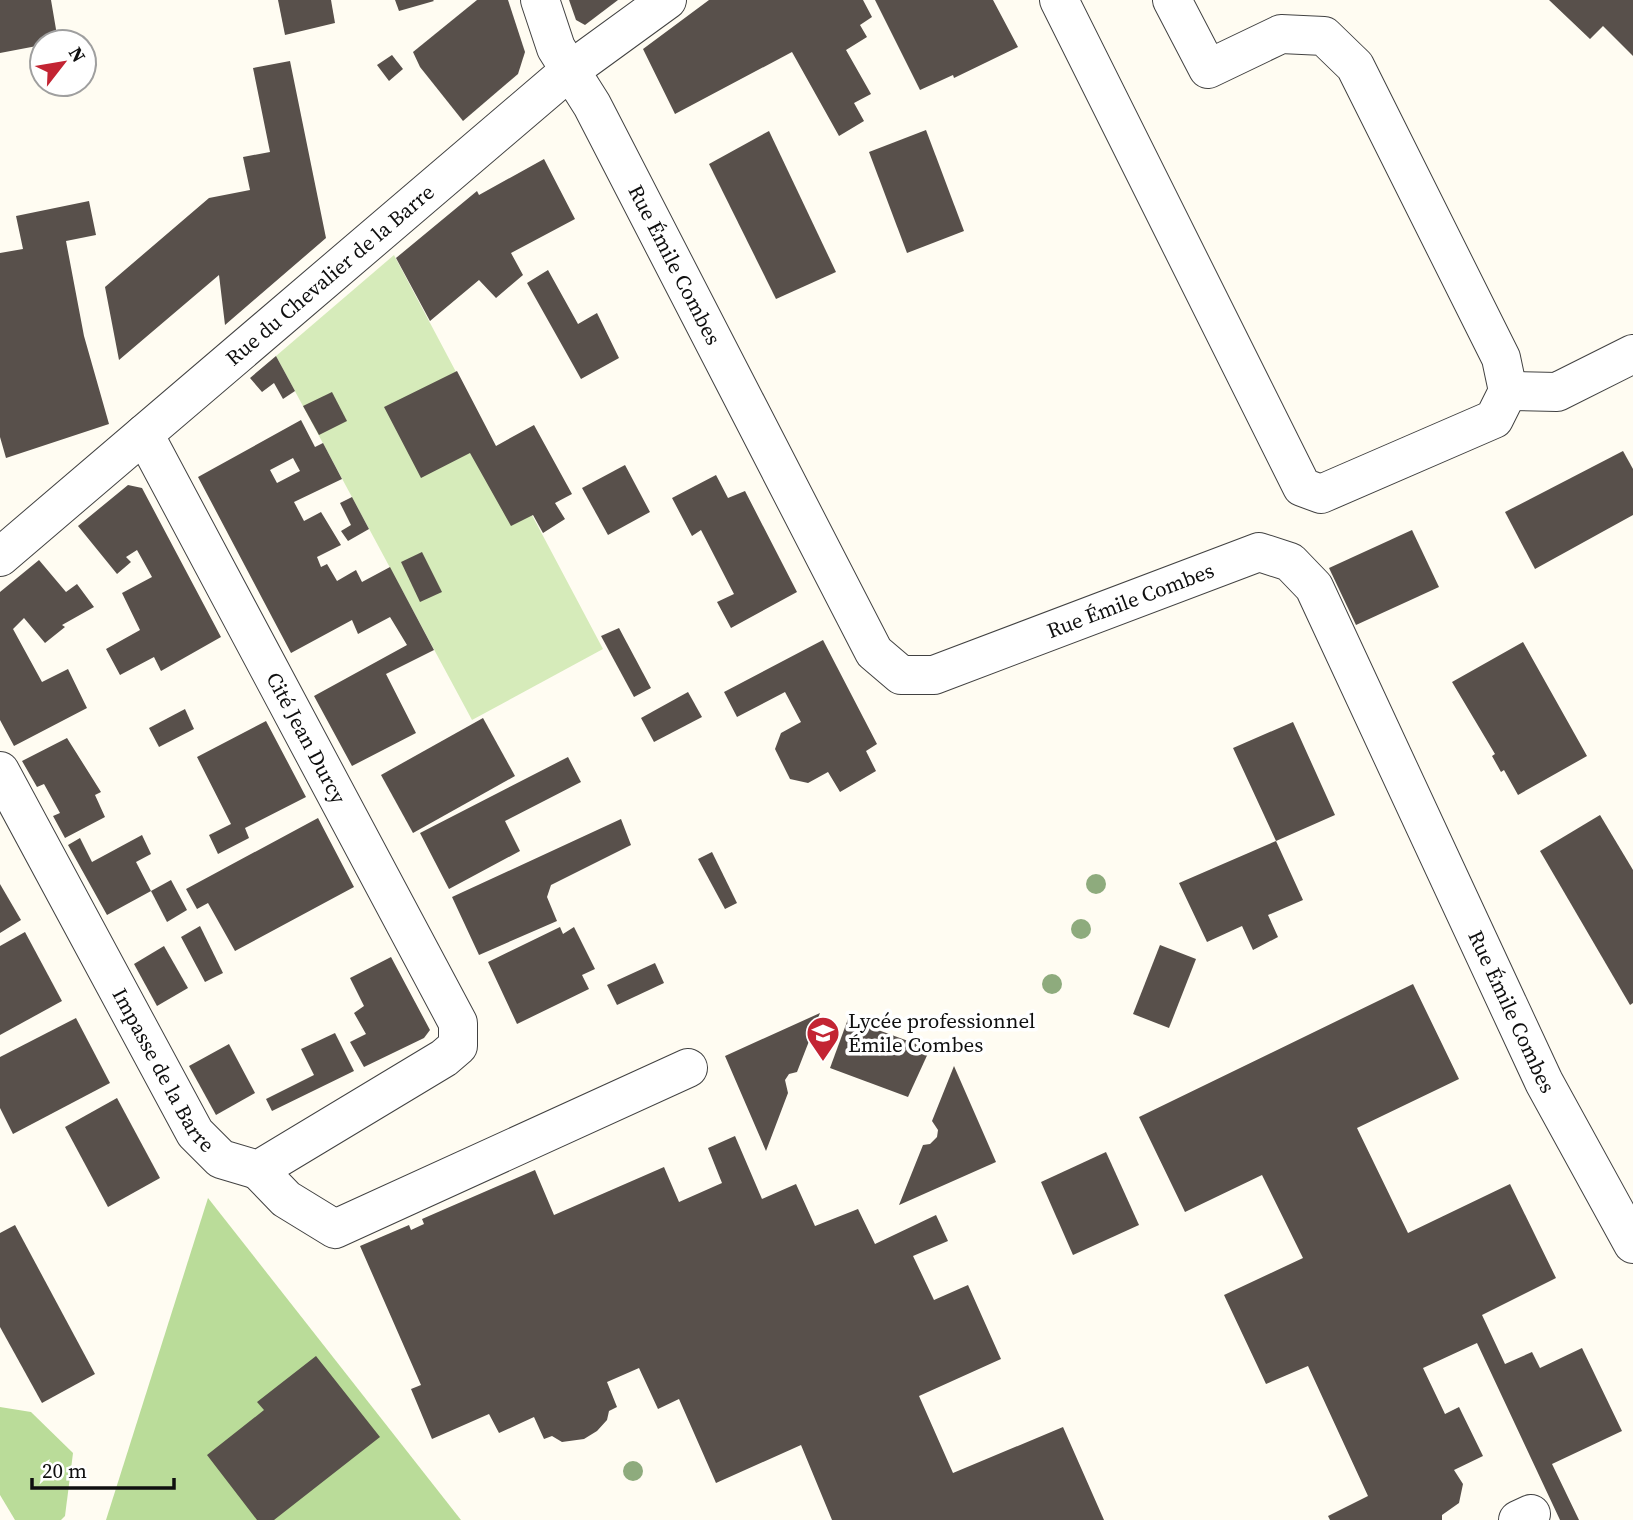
<svg xmlns="http://www.w3.org/2000/svg" width="1633" height="1520" font-family="'Source Serif 4',serif">
	<style>
		.green { fill: #d6ebba }
		.forest { fill: #badc99 }
		.building { fill: #58504b; fill-rule: evenodd }
		.lines { fill: none; stroke-linecap: round; stroke-linejoin: round }
		.minor-casing { stroke: #424242; stroke-width: 40 }
		.minor { stroke: #fff; stroke-width: 38 }
		.tree { fill: #8eab7d }
		.labels { text-anchor: middle; stroke-width: 7; stroke-linejoin: round; paint-order: stroke }
		.street-label { font-size: 21px; fill: #0f0f0f; stroke: #fff }
		.poi-label { font-size: 21px; fill: #0f0f0f; stroke: #fff; text-anchor: start }
	</style>
	<rect width="100%" height="100%" fill="#fffcf2"/>
	<path class="green" d="M394,255L603,649L472,720L276,356Z"/>
	<g class="forest">
		<path d="M208,1198L461,1520H106Z"/>
		<path d="M0,1407L31,1412L73,1453L65,1516L61,1520H15L0,1495Z"/>
	</g>
	<g class="building">
		<path d="M0,0H51L58,41L42,42V45L0,53Z"/>
		<path d="M278,0H331L335,23L285,35Z"/>
		<path d="M395,0H433L434,1L399,11Z"/>
		<path d="M477,0H508L525,52L518,74L463,121L420,67L413,52Z"/>
		<path d="M569,0H618L585,25L576,20Z"/>
		<path d="M709,0H863L872,17L860,25L867,37L846,50L871,94L854,103L864,121L839,136L792,52L675,114L643,49Z"/>
		<path d="M875,0H993L1018,47L954,78L953,75L920,90Z"/>
		<path d="M1549,0H1633V56L1603,26L1590,39Z"/>
		<path d="M392,55L403,69L389,81L377,65Z"/>
		<path d="M290,61L326,238L225,325L219,275L119,360L105,287L209,198L250,190L243,157L270,152L253,68Z"/>
		<path d="M926,130L964,231L907,253L869,152Z"/>
		<path d="M769,131L836,272L776,299L709,164Z"/>
		<path d="M544,159L575,219L511,253L523,275L496,298L479,280L430,321L396,258L477,191L479,195Z"/>
		<path d="M89,201L96,235L66,241L84,336L109,424L6,458L0,437V253L23,249L16,216Z"/>
		<path d="M548,270L578,324L597,313L619,358L581,379L527,283Z"/>
		<path d="M276,356L295,391L283,399L274,383L262,392L250,378Z"/>
		<path d="M457,371L496,446L534,425L572,494L555,503L565,519L543,533L533,515L511,526L470,453L421,478L384,407Z"/>
		<path d="M332,392L347,421L319,435L303,406Z"/>
		<path d="M301,420L315,447L323,443L342,479L294,502L304,521L321,512L341,545L317,557L321,567L327,564L337,581L356,570L362,582L390,567L434,650L386,674L416,733L352,766L314,696L407,645L390,617L358,634L352,620L291,653L198,477ZM293,458L300,471L277,483L270,470Z"/>
		<path d="M1623,451L1633,469V515L1535,569L1505,512Z"/>
		<path d="M625,465L650,512L608,535L582,488Z"/>
		<path d="M716,475L728,498L745,491L797,592L731,628L717,602L734,594L701,530L692,536L672,498Z"/>
		<path d="M128,485L142,488L221,637L161,671L154,657L120,675L106,649L140,630L122,593L152,577L137,550L126,557L131,562L117,574L78,526Z"/>
		<path d="M352,497L369,529L348,541L341,531L351,525L340,503Z"/>
		<path d="M1412,530L1439,587L1356,625L1329,568Z"/>
		<path d="M422,552L442,592L420,602L401,562Z"/>
		<path d="M39,560L66,592L77,584L94,607L62,625L65,627L45,643L24,618L13,629L42,682L68,669L87,708L14,746L0,720V592Z"/>
		<path d="M619,628L651,688L634,697L601,636Z"/>
		<path d="M823,640L877,744L866,751L876,771L840,792L828,772L808,783L790,779L775,749L781,733L801,722L785,692L737,717L724,692Z"/>
		<path d="M1523,642L1587,756L1518,795L1504,770L1501,772L1492,756L1495,754L1452,682Z"/>
		<path d="M688,692L702,717L654,742L641,718Z"/>
		<path d="M185,709L194,729L159,747L149,728Z"/>
		<path d="M483,718L515,776L413,833L381,775Z"/>
		<path d="M266,721L306,797L245,828L249,838L218,854L209,835L231,824L197,757Z"/>
		<path d="M1293,722L1335,815L1276,841L1303,900L1268,915L1278,937L1253,950L1242,926L1207,942L1179,883L1276,841L1233,748Z"/>
		<path d="M67,738L101,792L95,795L105,817L65,838L53,816L60,813L44,784L37,787L22,761Z"/>
		<path d="M568,757L581,782L505,821L520,851L449,889L420,833Z"/>
		<path d="M1600,815L1633,870V1003L1630,1005L1540,851Z"/>
		<path d="M318,818L354,887L235,951L208,903L197,909L186,889Z"/>
		<path d="M621,819L631,845L551,885L547,897L557,921L479,955L452,897Z"/>
		<path d="M142,835L151,854L136,862L151,891L107,915L68,845L80,838L92,862Z"/>
		<path d="M712,852L737,903L725,909L698,859Z"/>
		<path d="M171,880L187,910L167,922L151,891Z"/>
		<path d="M0,884L21,920L0,933Z"/>
		<path d="M200,926L223,973L205,982L181,937Z"/>
		<path d="M560,927L563,934L574,927L595,969L582,975L589,989L517,1024L488,962Z"/>
		<path d="M25,932L62,1001L0,1035V946Z"/>
		<path d="M1160,945L1196,959L1169,1028L1133,1014Z"/>
		<path d="M164,946L188,988L157,1006L134,964Z"/>
		<path d="M391,957L430,1030L424,1038L364,1067L350,1042L366,1034L354,1013L364,1006L350,978Z"/>
		<path d="M655,963L664,983L617,1005L607,985Z"/>
		<path d="M1413,984L1459,1079L1357,1128L1408,1233L1510,1184L1556,1278L1482,1315L1505,1364L1532,1352L1540,1368L1582,1348L1622,1431L1552,1464L1579,1520H1560L1477,1343L1423,1368L1445,1414L1459,1407L1483,1456L1454,1470L1463,1484L1459,1503L1442,1515V1520H1330L1328,1516L1368,1496L1308,1366L1266,1384L1224,1295L1303,1258L1262,1175L1185,1212L1139,1117Z"/>
		<path d="M820,1013L797,1072L789,1074L785,1080L788,1093L766,1151L725,1056Z"/>
		<path d="M76,1018L110,1083L13,1134L0,1108V1057Z"/>
		<path d="M848,1019L930,1049L908,1097L830,1068Z"/>
		<path d="M335,1033L354,1071L272,1111L266,1099L314,1075L301,1049Z"/>
		<path d="M229,1044L255,1093L216,1115L189,1066Z"/>
		<path d="M954,1066L996,1162L899,1205L923,1145L930,1144L937,1137L938,1130L932,1121Z"/>
		<path d="M117,1098L160,1178L108,1207L65,1127Z"/>
		<path d="M735,1136L762,1199L796,1184L815,1226L858,1209L875,1244L936,1215L948,1241L913,1256L934,1300L968,1285L1001,1359L919,1396L953,1473L1063,1427L1104,1520H832L801,1445L716,1483L679,1399L658,1409L639,1368L607,1382L617,1407L609,1411L607,1420L597,1431L584,1439L562,1442L552,1436L544,1439L534,1417L499,1433L489,1414L432,1439L411,1389L421,1385L360,1246L409,1225L411,1230L424,1224L422,1219L535,1170L554,1215L664,1167L679,1202L722,1183L708,1148Z"/>
		<path d="M1106,1152L1139,1225L1073,1255L1041,1182Z"/>
		<path d="M15,1225L95,1374L42,1403L0,1327V1233Z"/>
		<path d="M316,1356L380,1437L274,1520H257L207,1455L264,1410L257,1402Z"/>
	</g>
	<g class="lines">
		<defs>
			<g id="minor">
				<path id="s1" d="M540,0L556,48L592,105L874,652L901,675H934L1259,552L1290,562L1314,587L1544,1082L1633,1244"/>
				<path d="M1059,0L1302,487L1321,494L1494,419L1508,391L1501,358L1355,66L1324,36L1281,34L1208,69L1172,0"/>
				<path d="M1508,391L1557,392L1633,354"/>
				<path id="s2" d="M0,557L568,72L667,0"/>
				<path id="s3" d="M0,771L195,1133L221,1159L258,1170L444,1058L458,1046V1023L144,434"/>
				<path d="M258,1170L286,1199L335,1229L688,1068"/>
				<path d="M1518,1520L1531,1514"/>
			</g>
		</defs>
		<use href="#minor" class="minor-casing"/>
		<use href="#minor" class="minor"/>
	</g>
	<g class="tree">
		<circle cx="1096" cy="884" r="10"/>
		<circle cx="1081" cy="929" r="10"/>
		<circle cx="1052" cy="984" r="10"/>
		<circle cx="633" cy="1471" r="10"/>
	</g>
	<defs>
		<symbol id="school-pin" viewBox="-11 -11 22 30"><path d="M0 17L-7.5 6A9.5 9.5 0 1 1 7.5 6Z" fill="#c32433" stroke="#fff"/><path d="M0-5L7-2L0 1L-7-2ZM-4 1L0 2.5L4 1V4Q0 6-4 4Z" fill="#fff"/></symbol>
	</defs>
	<g fill-rule="evenodd">
		<use href="#school-pin" x="804" y="1014" width="38" height="52"/>
	</g>
	<g class="labels">
		<g class="street-label">
			<text dy="7" stroke="none"><textPath href="#s1" startOffset="298">Rue Émile Combes</textPath></text>
			<text dy="7" stroke="none"><textPath href="#s2" startOffset="434">Rue du Chevalier de la Barre</textPath></text>
			<text dy="7" stroke="none"><textPath href="#s1" startOffset="1012">Rue Émile Combes</textPath></text>
			<text transform="translate(306 738) rotate(62)" y="7">Cité Jean Durcy</text>
			<text dy="7" stroke="none"><textPath href="#s1" startOffset="1685">Rue Émile Combes</textPath></text>
			<text dy="7" stroke="none"><textPath href="#s3" startOffset="341">Impasse de la Barre</textPath></text>
		</g>
		<g class="poi-label">
			<text x="848" y="1028">Lycée professionnel<tspan x="848" dy="24">Émile Combes</tspan></text>
		</g>
	</g>
	<g transform="translate(63 63) rotate(59)"><circle r="33" fill="#ffffff" stroke="#9f9f9f" stroke-width="2"/>
	<path d="M0-5L12 26L0 18L-12 26Z" fill="#c32433"/>
	<text y="-10" font-size="19" font-weight="bold" text-anchor="middle" fill="#0f0f0f">N</text>
	</g>
	<path d="M32 1478v10h142v-10" fill="none" stroke="#0f0f0f" stroke-width="3.5"/>
	<text x="42" y="1478" font-size="21" fill="#0f0f0f" stroke="#ffffff" stroke-width="5" paint-order="stroke">20 m</text>
</svg>
